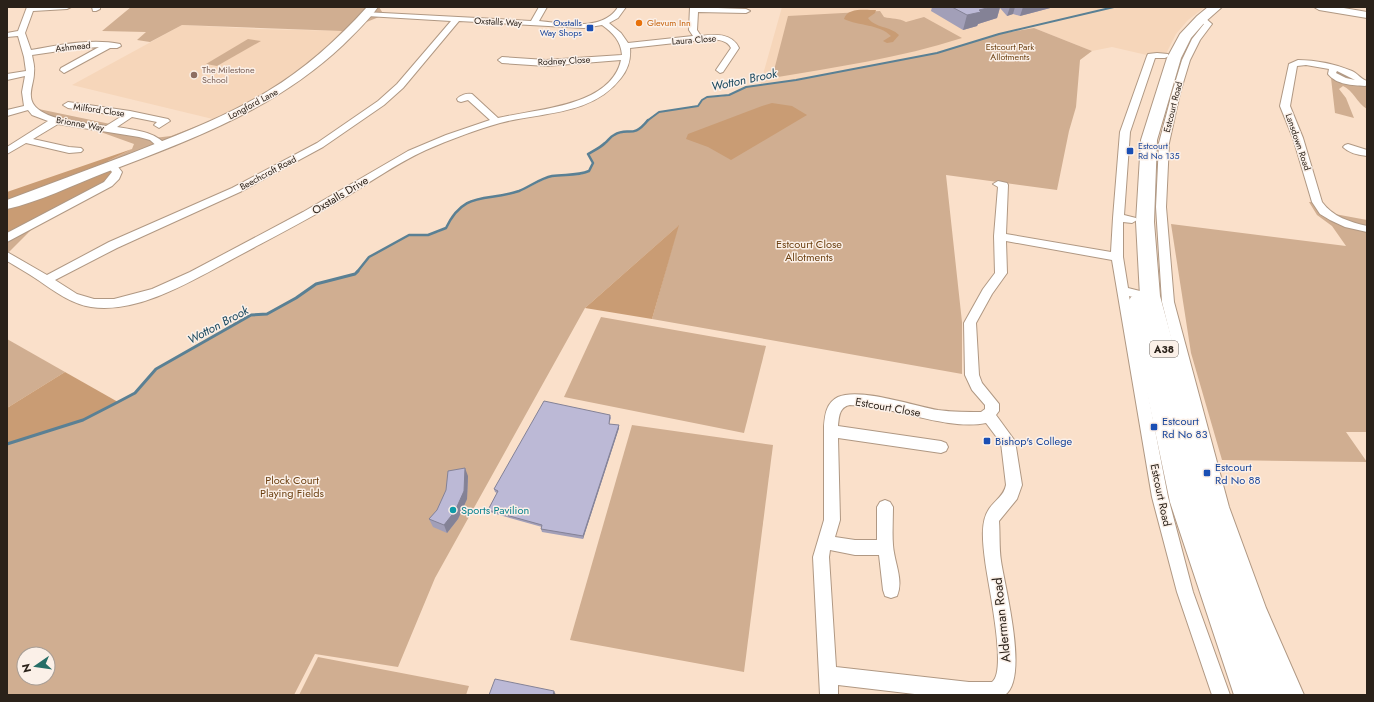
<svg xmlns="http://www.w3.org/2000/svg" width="1374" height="702" font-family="Jost,sans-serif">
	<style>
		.built { fill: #f6d6ba }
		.green { fill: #d0ae91; fill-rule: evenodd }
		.forest { fill: #c99c74 }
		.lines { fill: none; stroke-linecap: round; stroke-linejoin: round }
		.stream-far2 { stroke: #5a8094; stroke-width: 2 }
		.stream-far1 { stroke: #5a8094; stroke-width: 2.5 }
		.stream { stroke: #5a8094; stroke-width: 3 }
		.street-casing { stroke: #b09883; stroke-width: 2 }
		.secondary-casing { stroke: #b09883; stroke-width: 2 }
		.primary-casing { stroke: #b09883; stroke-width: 2 }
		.street { fill: #fff; fill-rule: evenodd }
		.secondary { fill: #fff; fill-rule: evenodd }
		.primary { fill: #fff; fill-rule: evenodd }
		.wall { fill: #a29fb8 }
		.shaded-wall { fill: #848296 }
		.building { fill: #bcb9d6; stroke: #848296 }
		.food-dot { fill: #e8710a; stroke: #fbf0e8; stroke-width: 1.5 }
		.transit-dot { fill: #1a4fb4; stroke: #fbf0e8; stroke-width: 1.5 }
		.education-dot { fill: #8d6e63; stroke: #fbf0e8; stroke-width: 1.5 }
		.culture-dot { fill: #0f9aa8; stroke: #fbf0e8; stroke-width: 1.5 }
		.labels { text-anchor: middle; stroke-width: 3; stroke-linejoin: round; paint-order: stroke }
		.far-street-label { font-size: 9px; fill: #2a2119; stroke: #fbf0e8 }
		.far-transit-label { font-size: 9px; fill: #164399; stroke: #fbf0e8; text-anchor: end }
		.far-food-label { font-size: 9px; fill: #c56008; stroke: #fbf0e8; text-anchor: start }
		.far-park-label { font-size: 9px; fill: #6b3f10; stroke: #fbf0e8 }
		.far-education-label { font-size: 9px; fill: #785e54; stroke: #fbf0e8; text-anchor: start }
		.shield { fill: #fbf0e8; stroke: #695f57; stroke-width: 1 }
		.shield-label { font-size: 10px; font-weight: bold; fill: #2a2119 }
		.street-label { font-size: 11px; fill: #2a2119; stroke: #fbf0e8 }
		.park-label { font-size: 11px; fill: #6b3f10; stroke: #fbf0e8 }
		.transit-label { font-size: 11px; fill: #164399; stroke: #fbf0e8; text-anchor: start }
		.culture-label { font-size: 11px; fill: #0d838f; stroke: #fbf0e8; text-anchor: start }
		.water-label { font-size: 12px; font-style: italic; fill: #18475e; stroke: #fbf0e8 }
		.near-street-label { font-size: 13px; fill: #2a2119; stroke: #fbf0e8 }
	</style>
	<rect width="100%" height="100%" fill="#fae0ca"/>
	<g class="built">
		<path d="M782,7H1205L1188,20L1176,34L1165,56H1151L1112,47L1092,51L1034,28L999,34L937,53L796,80L760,85Z"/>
		<path d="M182,25L259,29L343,31L304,72L221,121L72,85Z"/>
	</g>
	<g class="green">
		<path d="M131,7H379L384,15L354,27L304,72L342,31L182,25L150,42L137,40L146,32L102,31Z"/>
		<path d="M880,11L884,17C892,19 899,18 906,22L924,17L962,38C900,58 836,67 772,78L788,16Z"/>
		<path d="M1034,28L1092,51L1080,60L1076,107L1069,131L1057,190L946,175L962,322V374L652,319L678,226L585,308L435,578L398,667L315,654L294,695H7V444L83,420L118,402L135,393L156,369L251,315L268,314L296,298L316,284L355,274L369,257L409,235L419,234L428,235L439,232L446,228L452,215L467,202L480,198L510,194L527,188L551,176L579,175L589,172L593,163L588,154L604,144L613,135L620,132H634L641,128L648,119L659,112L698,106L702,100L707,97H719L729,95L746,87L796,80L937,53L999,34ZM24,654H48V678H24Z"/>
		<path d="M248,39L261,41L217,66L206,64Z"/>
		<path d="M1331,78L1339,81L1367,85V109C1357,103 1353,90 1343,86L1339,89L1346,98L1354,118L1335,113Z"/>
		<path d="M257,103L111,165L108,161L132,149L134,144L84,126L56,120L29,107L115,125L109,129L154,138L171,136Z"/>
		<path d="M1309,202H1317L1324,212L1367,220V432H1346L1367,462L1222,460L1191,353L1171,224L1346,246L1332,226L1317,215Z"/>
		<path d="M42,219L7,254V238Z"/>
		<path d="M601,317L766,346L744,433L564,397Z"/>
		<path d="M7,339L65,372L7,408Z"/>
		<path d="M632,425L773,445L744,672L570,640Z"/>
		<path d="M318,657L469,686L466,695H299Z"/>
	</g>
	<g class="forest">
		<path d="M876,10L875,13L868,18C875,28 890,26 899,35L893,42L887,43L883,41L891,36C879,24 859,26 844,19C847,7 866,10 876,10Z"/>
		<path d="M772,103L792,106L807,115L731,160L708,147L686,139L688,134L762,106Z"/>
		<path d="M132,149L108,161L115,177L7,238V192Z"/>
		<path d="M679,225L652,319L585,308Z"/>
		<path d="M65,372L118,402L83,420L7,444V408Z"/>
	</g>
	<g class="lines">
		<path class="stream-far2" d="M647,121L659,112L698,106L702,100L707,97L729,95L746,87L796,80L937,53L999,34L1114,7"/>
		<path class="stream-far1" d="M357,272L369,257L409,235H428L446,228C464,190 486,202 519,191C529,187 541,178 552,176C565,174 577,176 589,171L593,163L588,154C593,151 600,148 605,143C608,141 610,137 614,135C629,126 632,140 648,120"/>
		<path class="stream" d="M7,444L83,420L118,402L135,393L156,369L251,315L267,314L296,298L316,284L355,274L358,271"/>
		<defs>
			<g id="street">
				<path d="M27,7H71L67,9L33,11L25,33L31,50C59,45 92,38 120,44L121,46L117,48H110L64,73L60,70L61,68L99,47L73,49L32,55C33,61 35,67 34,73C34,81 30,89 31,97C33,121 88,123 106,126L122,116L68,108L63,105L68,102L130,111L168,119L170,121L159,128L154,125L157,122L132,117L117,127C134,130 155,131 167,146L165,148H159L150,140L139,137L58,124L33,139L69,147L81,148L83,150L81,152L69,153L26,143L7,154V147L48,121L32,115L28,110L7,116V110L24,106L22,92L25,76L7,80V74L26,71L24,57L18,36L7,37V33L18,31Z"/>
				<path d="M92,7H100V9L96,11H93Z"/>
				<path d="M539,7H547L539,21C563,23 603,32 618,7H626L618,18L609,23L621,33L628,43L693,36L689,30L690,7L746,9L750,11L746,13L698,12L697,30L701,36C715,34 732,33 739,48L723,72L720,73L716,70L731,48C727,40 719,40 711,39L630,48C631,60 628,69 621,78C592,116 541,112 500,123C475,130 449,140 426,150C395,164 368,184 339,201C303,222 266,241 229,261C190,282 137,314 91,307C71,304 54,291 38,280C28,273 17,267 7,261V252L47,275L109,242L232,188L317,143L378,101L397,84L451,21L367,16L363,14L364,12L531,21ZM459,21L584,28L602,25C613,33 621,41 622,55L546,60L502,57L498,60L502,63L546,66L621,60C611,107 535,109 498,118L472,94C467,93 460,95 457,99L458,101L461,102L468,100L490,120L446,135L408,151L303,212L190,272L152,289L114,299H94L77,294L55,280L117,248L240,192L323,147L384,105L403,88Z"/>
				<path d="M1198,17H1204L1212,24L1200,40L1190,60L1180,93L1169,143L1166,207L1174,302L1229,507L1266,608L1304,695H1286L1249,608L1213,507L1162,302L1156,207L1159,143L1172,93L1182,60L1192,39L1204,24L1198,21Z"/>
				<path d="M1157,53L1168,54L1169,56L1165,58H1155L1130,132L1124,215L1136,218L1137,220L1132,223L1123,222V257L1128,288L1140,291L1142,294L1140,297L1136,298L1129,296L1168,497L1193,592L1230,695H1212L1177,592L1152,497L1112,260L1006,241L1007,273L992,294L976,323L979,375L982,383L999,404V411L996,415L1015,441L1022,485L1017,499L999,521C1000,534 999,548 1001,561C1005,588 1029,678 1005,695H923L838,685V695H820L813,557L824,520V426C825,415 826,403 838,397C859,387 914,406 938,410C952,412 966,412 981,412L985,409V405L972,390L965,375L964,323L983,289L995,273L994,236L998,187L993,184L998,181L1007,183L1008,185L1006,234L1111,252L1113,218L1120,132L1147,56L1148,54ZM850,405C857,406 865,405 872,407C906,412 953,430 986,423L1001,443L1006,485C1004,496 995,500 989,509C980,522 983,544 985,560C987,580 1008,671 992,682H969L836,667L829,557L830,550L855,555H879L883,590L885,596L891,598L897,596C904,580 894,562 893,545C892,533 893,520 893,507L890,502L885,500L880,502L877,507V540H855L835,537L840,520L838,438L941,453L946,451L948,447L946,443L941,441L838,426C839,417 839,407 850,405Z"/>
				<path d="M1298,60C1316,60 1335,64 1352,71C1357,73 1362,80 1367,81V85L1365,86C1352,85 1337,85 1328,74L1329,69L1306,65L1297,66L1290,106L1303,138L1322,202C1333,217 1350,222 1367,226V232L1345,227L1330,220L1320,214L1312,202L1293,138L1280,106L1289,64ZM1337,71L1355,80L1346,78L1336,73Z"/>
				<path d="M1348,144L1367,150V156C1358,155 1349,153 1343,147L1345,145Z"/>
				<path d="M111,162L115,163L122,172L119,179L112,186L7,242V233L104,182L112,172L106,165Z"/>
			</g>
			<g id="secondary">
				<path d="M367,7H378C368,21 355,33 343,45C274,110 191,140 104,173C73,185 39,202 7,209V200C47,185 87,170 127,155C175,136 224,118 268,91C305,69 338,39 367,7Z"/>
				<path d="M1314,7H1338L1367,12V18L1319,10Z"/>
			</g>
			<path id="primary" d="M1208,7H1222L1205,22L1191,38L1181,58L1157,140L1154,222L1160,296L1217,505L1254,606L1290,695H1234L1170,502L1128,302L1131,297L1140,296L1136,222L1141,140L1167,58L1180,34L1197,16Z"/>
		</defs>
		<use href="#street" class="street-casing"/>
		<use href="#secondary" class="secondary-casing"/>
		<use href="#primary" class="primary-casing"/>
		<use href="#street" class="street"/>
		<use href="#secondary" class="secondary"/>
		<use href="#primary" class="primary"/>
	</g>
	<g class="wall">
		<path d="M932,7H1054L1020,16L1013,14L1007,16L1000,8L997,18L978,24L977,26L963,30L931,11Z"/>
		<path d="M610,415L611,418L609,424L619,428L583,539L542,532L541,529L542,527L489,512L488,510L497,493L495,492L494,489Z"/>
		<path d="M468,476L467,499L458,519L447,533L433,527L429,519L437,510Z"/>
	</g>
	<g class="shaded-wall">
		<path d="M991,7H1000L997,18L978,24L977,26L963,30L967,15L979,10Z"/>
		<path d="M1010,7H1015L1013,14L1007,16Z"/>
		<path d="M1023,7H1054L1020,16Z"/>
		<path d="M619,425V428L583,539V536Z"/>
		<path d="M465,468L468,476L467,499L458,519L447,533L444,525Z"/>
		<path d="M554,691L556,695H553Z"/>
	</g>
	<g class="building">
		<path d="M952,7H991L979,10L981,12L967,15Z"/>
		<path d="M544,401L610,415L609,424L619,425L583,536L541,529L542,525L488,510L498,491L494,489Z"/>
		<path d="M465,468L464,491L455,511L444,525L429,519L437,510L446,490L448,471Z"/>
		<path d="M495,679L554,691L553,695H489Z"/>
	</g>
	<circle class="food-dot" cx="639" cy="23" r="4"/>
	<g class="transit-dot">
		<rect x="586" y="24" width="8" height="8" rx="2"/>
		<rect x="1126" y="147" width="8" height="8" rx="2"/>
		<rect x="1150" y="423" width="8" height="8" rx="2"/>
		<rect x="983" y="437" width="8" height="8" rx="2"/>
		<rect x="1203" y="469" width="8" height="8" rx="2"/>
	</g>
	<circle class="education-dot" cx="194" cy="75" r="4"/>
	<circle class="culture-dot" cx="453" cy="510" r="4"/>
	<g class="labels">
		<g class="far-street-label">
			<text transform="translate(498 22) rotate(3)" y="3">Oxstalls Way</text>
			<text transform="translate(694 40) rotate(-4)" y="3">Laura Close</text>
			<text transform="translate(73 47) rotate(-6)" y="3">Ashmead</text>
			<text transform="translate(564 61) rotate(-3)" y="3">Rodney Close</text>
			<text transform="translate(253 104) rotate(-28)" y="3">Longford Lane</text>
			<text transform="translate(1173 107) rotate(-76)" y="3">Estcourt Road</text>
			<text transform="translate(99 110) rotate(8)" y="3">Milford Close</text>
			<text transform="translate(80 124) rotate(10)" y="3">Brionne Way</text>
			<text transform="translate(1298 142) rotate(71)" y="3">Lansdown Road</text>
			<text transform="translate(268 173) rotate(-28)" y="3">Beechcroft Road</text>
		</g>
		<g class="far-transit-label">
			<text x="582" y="26">Oxstalls<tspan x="582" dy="10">Way Shops</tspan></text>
			<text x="1138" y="149" text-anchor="start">Estcourt<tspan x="1138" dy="10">Rd No 135</tspan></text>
		</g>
		<g class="far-food-label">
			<text x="647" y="26">Glevum Inn</text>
		</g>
		<g class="far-park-label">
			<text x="1010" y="50">Estcourt Park<tspan x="1010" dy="10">Allotments</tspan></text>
		</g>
		<g class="far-education-label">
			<text x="202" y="73">The Milestone<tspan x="202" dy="10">School</tspan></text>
		</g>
		<rect class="shield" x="1150" y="341" width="28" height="16" rx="3"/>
		<g class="shield-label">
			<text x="1164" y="353">A38</text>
		</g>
		<g class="street-label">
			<text transform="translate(340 195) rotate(-31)" y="4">Oxstalls Drive</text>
			<text transform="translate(888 407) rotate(10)" y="4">Estcourt Close</text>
			<text transform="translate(1161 495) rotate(78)" y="4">Estcourt Road</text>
		</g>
		<g class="park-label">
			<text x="809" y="248">Estcourt Close<tspan x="809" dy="13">Allotments</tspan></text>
			<text x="292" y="484">Plock Court<tspan x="292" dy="13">Playing Fields</tspan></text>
		</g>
		<g class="transit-label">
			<text x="1162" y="425">Estcourt<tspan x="1162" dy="13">Rd No 83</tspan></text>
			<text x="995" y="445">Bishop's College</text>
			<text x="1215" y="471">Estcourt<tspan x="1215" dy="13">Rd No 88</tspan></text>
		</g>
		<g class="culture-label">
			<text x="461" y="514">Sports Pavilion</text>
		</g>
		<g class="water-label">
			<text transform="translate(744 80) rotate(-12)" y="4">Wotton Brook</text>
			<text transform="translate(218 325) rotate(-28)" y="4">Wotton Brook</text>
		</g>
		<g class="near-street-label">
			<text transform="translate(1001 620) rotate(-96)" y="5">Alderman Road</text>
		</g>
	</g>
	<rect width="1374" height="702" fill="none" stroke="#2a2119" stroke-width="16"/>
	<g transform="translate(36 666) rotate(257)"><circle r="19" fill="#fbf0e8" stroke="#a79d95"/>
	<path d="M0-3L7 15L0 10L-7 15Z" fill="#266e67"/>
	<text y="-6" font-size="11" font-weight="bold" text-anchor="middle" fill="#2a2119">N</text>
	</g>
</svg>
